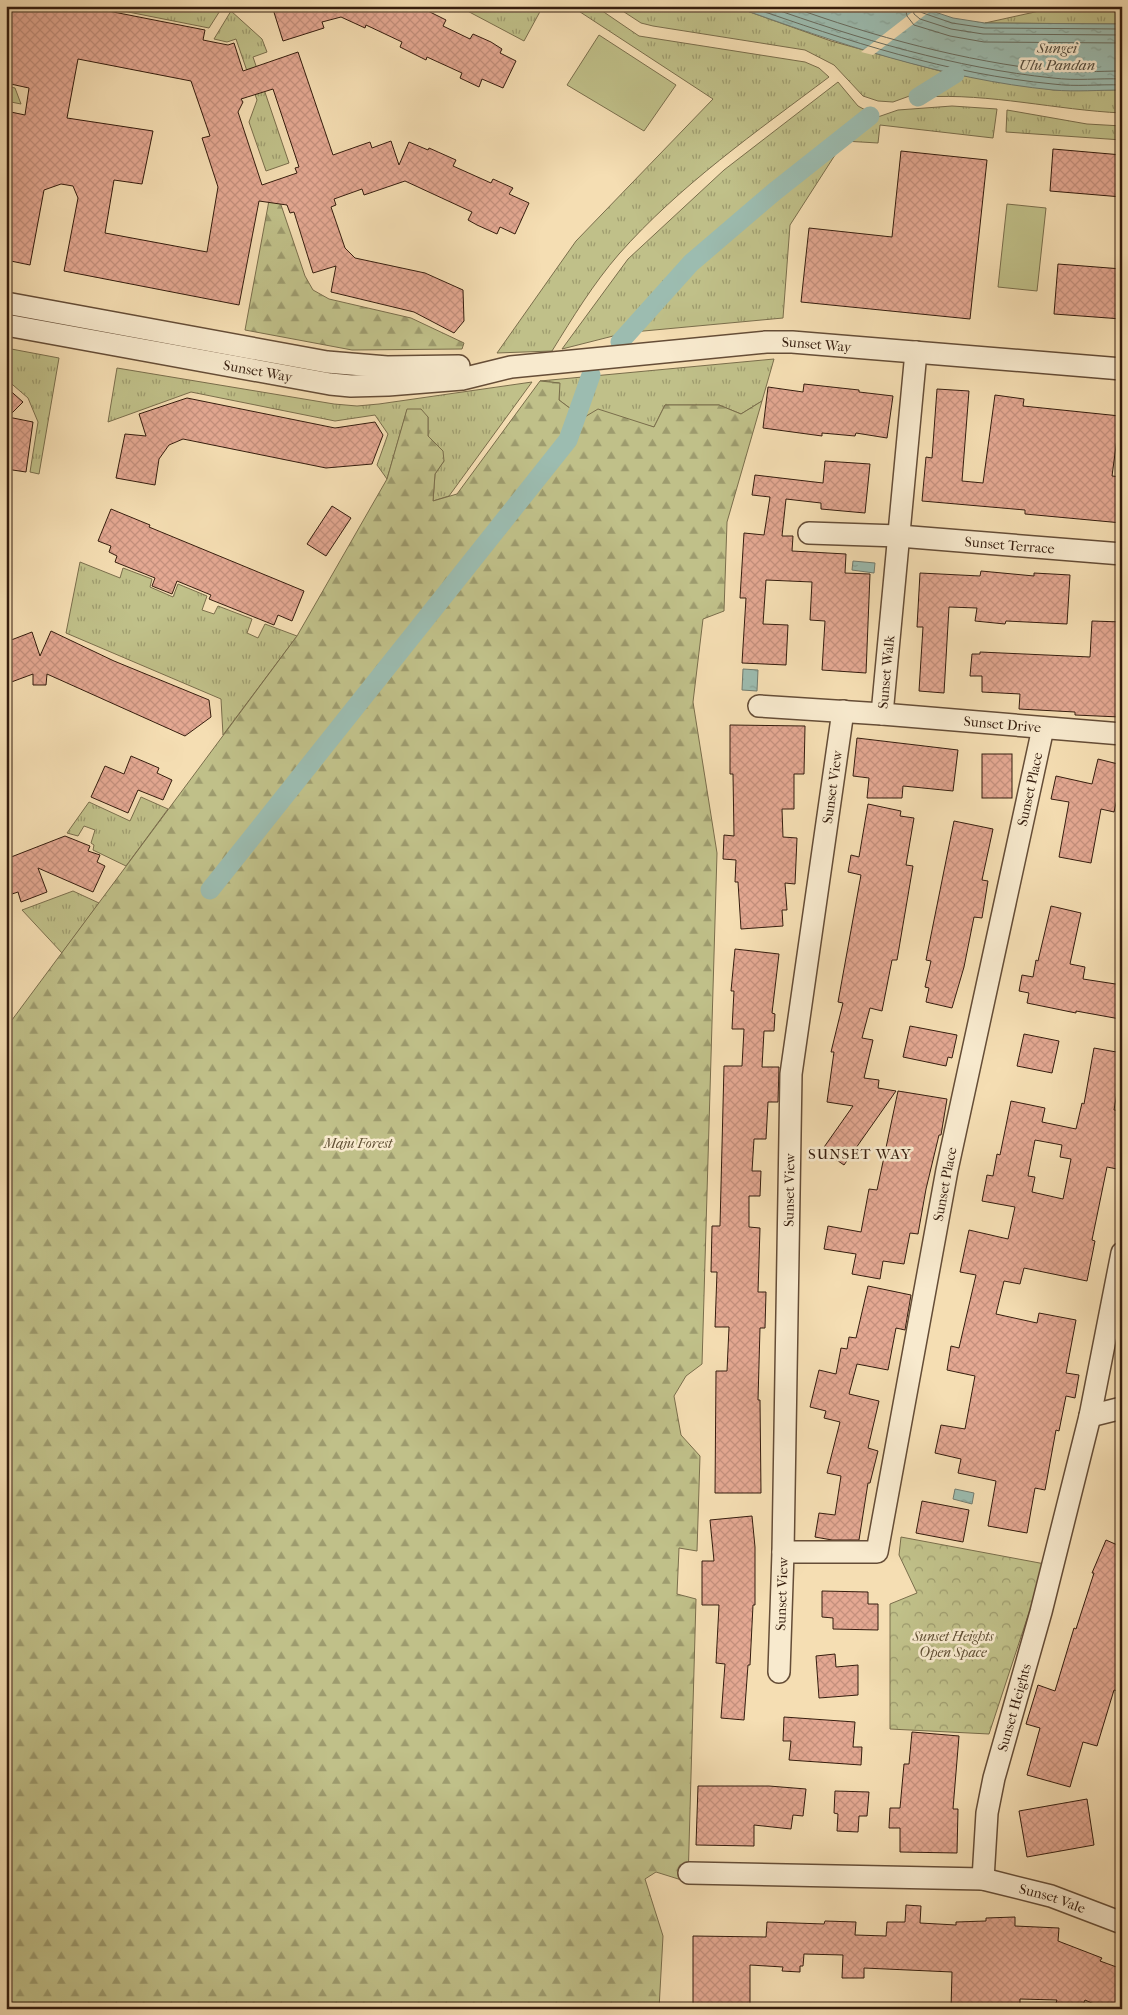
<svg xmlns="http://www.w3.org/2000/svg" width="1128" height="2015" font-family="'IM FELL French Canon',serif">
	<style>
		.grass { fill: url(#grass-tufts); stroke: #7a6e4c }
		.forest { fill: url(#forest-firs); stroke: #7a6e4c }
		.park { fill: url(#park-crowns); stroke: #7a6e4c }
		.garden { fill: #c0c089; stroke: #7a6e4c }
		.water { fill: url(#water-ripples); stroke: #737c6f }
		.pier { fill: #f5deb3 }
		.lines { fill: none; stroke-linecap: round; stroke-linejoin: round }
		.shore { stroke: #686c5f; stroke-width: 1 }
		.canal { stroke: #9cbcb0; stroke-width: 19 }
		.building { fill: url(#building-cross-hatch); stroke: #351d0e; fill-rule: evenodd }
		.minor-casing { stroke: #654d37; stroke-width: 24 }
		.minor { stroke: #f8eace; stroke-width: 21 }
		.labels { text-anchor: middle; stroke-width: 5; stroke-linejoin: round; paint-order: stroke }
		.street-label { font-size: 14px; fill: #351d0e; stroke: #f8eace }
		.park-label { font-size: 14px; font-style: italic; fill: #5f4e33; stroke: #f8eace }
		.water-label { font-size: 15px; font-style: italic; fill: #544d3f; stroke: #f8eace }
		.neighbourhood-label { font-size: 15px; letter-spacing: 1px; fill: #351d0e; stroke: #f8eace }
	</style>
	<defs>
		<pattern id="grass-tufts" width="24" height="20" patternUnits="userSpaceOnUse" patternTransform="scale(1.25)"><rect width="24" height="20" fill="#c0c089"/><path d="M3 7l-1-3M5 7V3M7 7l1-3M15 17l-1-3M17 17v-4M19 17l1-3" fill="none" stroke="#9d9b6e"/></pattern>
		<pattern id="forest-firs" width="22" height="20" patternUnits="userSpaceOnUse" patternTransform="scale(1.25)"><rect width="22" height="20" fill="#c0c089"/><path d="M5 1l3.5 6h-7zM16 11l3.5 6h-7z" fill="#9d9b6e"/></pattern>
		<pattern id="park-crowns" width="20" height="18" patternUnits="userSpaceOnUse" patternTransform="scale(1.25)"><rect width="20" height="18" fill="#c0c089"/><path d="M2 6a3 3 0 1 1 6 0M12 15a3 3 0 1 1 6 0" fill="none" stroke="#9d9b6e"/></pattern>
		<pattern id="water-ripples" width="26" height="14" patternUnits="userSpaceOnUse" patternTransform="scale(1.25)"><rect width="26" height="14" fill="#9cbcb0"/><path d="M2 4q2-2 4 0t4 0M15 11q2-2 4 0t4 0" fill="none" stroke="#87a196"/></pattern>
		<pattern id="building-cross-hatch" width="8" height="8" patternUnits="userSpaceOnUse" patternTransform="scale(1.25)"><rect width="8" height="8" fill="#e4a892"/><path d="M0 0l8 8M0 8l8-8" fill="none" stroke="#c4907d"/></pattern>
	</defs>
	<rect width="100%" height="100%" fill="#f5deb3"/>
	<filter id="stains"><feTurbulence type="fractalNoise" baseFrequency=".004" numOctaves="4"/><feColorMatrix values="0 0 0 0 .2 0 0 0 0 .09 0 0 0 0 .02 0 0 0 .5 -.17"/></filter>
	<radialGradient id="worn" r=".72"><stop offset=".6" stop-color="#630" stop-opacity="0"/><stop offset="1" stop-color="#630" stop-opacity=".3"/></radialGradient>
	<g class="grass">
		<path d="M98,6H223L209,28Z"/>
		<path d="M458,6H543L524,41Z"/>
		<path d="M571,6H595L639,36L805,62L819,68L829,77C756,132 680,185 619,254C593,284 573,317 552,351L497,353L576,241L713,99Z"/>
		<path d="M615,6H733L831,41L951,74L915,94L893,102L878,101L863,96L834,65L805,50L653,26L641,23Z"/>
		<path d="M1062,6H1122V24L985,23Z"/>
		<path d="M231,11L262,39L267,52L253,57L289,163L266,171L249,122L257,100L236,39L227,42L214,39Z"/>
		<path d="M959,75L1054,90H1122V113C1056,110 990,93 924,97Z"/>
		<path d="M838,82L858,106L869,112L771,188L688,261L625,333L562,349L628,259L724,170Z"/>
		<path d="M6,86L15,88L21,104L6,101Z"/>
		<path d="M952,106L997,109L993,138L880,125L878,143L844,141L790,225L783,318L633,332L694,264L775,194L872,119L898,110Z"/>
		<path d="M1007,110L1087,124L1122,126V140L1006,132Z"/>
		<path d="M6,348L59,358L39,474L30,472L38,422L28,398L6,379Z"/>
		<path d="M774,359L762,401L741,414L719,405H665L654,427L630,421L583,418L559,400V383L540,381Z"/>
		<path d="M117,368L334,404L357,406L379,404L532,382L449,496L433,501L435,474L444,461L428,436V417L407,410L387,479L377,465L388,434L375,415L335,421L191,392L108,422Z"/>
		<path d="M80,562L120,578L123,568L152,579L150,587L173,597L178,584L207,596L202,610L214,614L218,606L252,619L247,633L258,638L265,624L297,636L223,735L221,699L66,633Z"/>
		<path d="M141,797L168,809L126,866L93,850L94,845L91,843L95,830L84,826L78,836L67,833L89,802L130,821Z"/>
		<path d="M73,891L99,903L62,953L22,910Z"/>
	</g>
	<g class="forest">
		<path d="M277,193L305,276L313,290L329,299L411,318L464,343L462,349L352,350L245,330L270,195Z"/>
		<path d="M540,381L560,383L559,400L583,418L598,409L654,427L665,405H719L741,414L762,401L727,522L724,611L703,619L693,702L717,853L702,1364L686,1376L674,1396L681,1435L700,1456L697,1551L679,1548L677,1594L696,1599L688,1882L656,1872L645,1879L663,1936L659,2009H6V1028L297,636L387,479L407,409H421L428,417V436L443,451L444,461L435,474L433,501L457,494Z"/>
	</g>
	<path class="park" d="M901,1537L1045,1564L989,1734L890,1729V1604L917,1593L899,1555Z"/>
	<g class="garden">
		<path d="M599,35L676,85L644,131L567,85Z"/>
		<path d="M1007,204L1046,208L1037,291L998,287Z"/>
	</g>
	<g class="water">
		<path d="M733,6H917L953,18L985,23L1122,24V90C1099,90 1076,92 1053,90C942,79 837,43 733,6Z"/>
		<path d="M853,561L875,563L874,573L852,570Z"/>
		<path d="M743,669L758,670L757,691L742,690Z"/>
		<path d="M955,1489L974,1493L972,1504L953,1499Z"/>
	</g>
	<path class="pier" d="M920,6L933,9L873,55L861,52Z"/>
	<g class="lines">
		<g class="shore">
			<path d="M748,6C847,41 948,74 1053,84C1076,87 1099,84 1122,85"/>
			<path d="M766,6C859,39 955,68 1053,78C1076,81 1099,78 1122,79"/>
			<path d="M789,6C875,37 963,61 1054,71C1076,73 1099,71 1122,71"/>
			<path d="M905,6L907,16L914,25L950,36L984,42L1122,43"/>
			<path d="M912,6L914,14L920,19L951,29L983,34L1122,35"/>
			<path d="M919,6V11L923,13L952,23L985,28L1122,29"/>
		</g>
		<g class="canal">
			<path d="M918,97L955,74"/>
			<path d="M620,342L691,263L774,192L870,116"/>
			<path d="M210,890L568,440L591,375"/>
		</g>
	</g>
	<g class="building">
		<path d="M6,6H83L205,30L203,40L228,45L234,43L243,71L298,52L333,155L370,142L372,148L391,141L399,165L409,142L428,150L429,148L456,160L453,166L491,183L493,179L513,188L509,194L529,203L515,234L500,227L497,234L477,225L468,220L472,212L405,181L364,195L362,189L334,199L336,205L331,207L345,248L355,258L425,273L463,290L464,321L454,333L414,312L331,292L336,266L313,273L294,212L290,213L287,205L259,201L239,305L64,271L78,198L73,186L61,184L44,190L30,265L6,260V111L25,115L29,88L6,83ZM78,59L191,81L210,136L202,138L218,187L207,252L105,233L114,180L142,184L153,131L67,118ZM273,89L299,167L295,168L297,173L262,185L238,112L243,102L241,99Z"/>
		<path d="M272,6H418L446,20L443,26L470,39L473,34L491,42L502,49L500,53L516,61L503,88L482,79L479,87L460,78L462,73L427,57L426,60L400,47L402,42L366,25L365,28L341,17L322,22L324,28L283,41Z"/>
		<path d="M1053,149L1122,155V197L1050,191Z"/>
		<path d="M901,151L987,160L970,319L801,302L809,228L892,237Z"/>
		<path d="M1058,264L1122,269V319L1054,314Z"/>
		<path d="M804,384L859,390V392L893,396L887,438L856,433L855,436L822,433V436L763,428L768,387L803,392Z"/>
		<path d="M6,387L23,402L8,417L33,422L26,472L6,469Z"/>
		<path d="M937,389L969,391L962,481L983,483L995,395L1024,399L1023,406L1120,416L1112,476L1122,477V523L1025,514V510L922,501L926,457L932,458Z"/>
		<path d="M187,398L335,428L375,422L383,435L372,464L326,468L183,439L169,445L159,459L155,485L116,478L125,434L146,436L139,414Z"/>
		<path d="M825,461L870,464L865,513L821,509V503L786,499L782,536H793L792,551L846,554L845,573L870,574L866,673L822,670L825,621L810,620L812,582L766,580L763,624L788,625L786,665L742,663L746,598H740L744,533L764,535L770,497L752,495L755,475L823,483Z"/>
		<path d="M332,506L351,518L326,556L307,544Z"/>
		<path d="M111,509L150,525L149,527L304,591L292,621L278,615L274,625L209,599L211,595L177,581L172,594L152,586L155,578L115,562L117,556L109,552L111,546L98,541Z"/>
		<path d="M981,571L1034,576V573L1070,575L1067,624L1006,621L1005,624L975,621L977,608L949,607L944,693L919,691L923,627H917L920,573L980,576Z"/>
		<path d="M1092,621L1122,622L1120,717L1075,715V712L1019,709L1020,694L982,692V676H970L972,654H980V652L1090,657Z"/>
		<path d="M51,631L114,661L209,700L211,717L185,736L47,674L46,685H33V674L6,684V642L32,632L40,656Z"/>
		<path d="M730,725L805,726L804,774H794V809H782L783,837L797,838L795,884L785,883L787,910H782L783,926L741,929L738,882H735L736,860L723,859L724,835L734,836L733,774H730Z"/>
		<path d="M857,738L958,750L953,791L903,786L902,798H867L869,778L853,776Z"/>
		<rect x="982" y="754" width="30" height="44"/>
		<path d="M131,756L159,768L157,773L172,780L163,800L138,790L128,813L91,797L105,766L124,774Z"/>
		<path d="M1098,759L1122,765V777L1114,812L1101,809L1091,863L1059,857L1069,802L1051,799L1056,776L1092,784Z"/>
		<path d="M868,804L901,811L900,816L914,818L906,865L913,866L897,960H892L882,1011L870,1008L862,1038L873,1040L864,1078L879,1080L878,1088L896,1091L844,1165L822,1150L853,1106L827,1102L834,1052H831L843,1003L838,1002L861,875L848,872L851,855L859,857Z"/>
		<path d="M954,821L993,829L982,880L988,881L982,918L974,917L964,967L952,1008L926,1002L929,988L925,987L931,961L926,960Z"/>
		<path d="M65,836L90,846L88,851L100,855L97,862L105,866L93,892L38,868L47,892L21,902L18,892L6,896V859Z"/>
		<path d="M1051,906L1081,913L1070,964L1085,967L1083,979L1122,985L1120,1019L1076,1011V1013L1027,1003L1029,993L1019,991L1022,975L1033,977L1036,960L1038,961Z"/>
		<path d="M735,949L779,954L772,1013L775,1014L774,1031H764L762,1067H779L778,1102H768L766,1139H754L752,1171H761L760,1196H749V1227L760,1228L758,1292H766L765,1328H760L758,1400H760L761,1493H715L716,1371H727L729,1327H715L717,1272H711L712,1226H720L724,1066H742L744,1029H732L734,991H731Z"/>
		<path d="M910,1026L957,1035L952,1058L948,1057L946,1066L903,1057Z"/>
		<path d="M1024,1034L1059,1041L1052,1073L1017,1066Z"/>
		<path d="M1094,1048L1122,1053V1081H1119L1114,1110L1122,1111V1170L1107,1167L1092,1240L1095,1241L1087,1281L1024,1268L1020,1284L1004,1281L996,1314L1037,1323L1039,1313L1076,1320L1066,1373L1079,1375L1075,1398L1066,1396L1059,1431L1056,1430L1045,1490L1035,1488L1027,1533L988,1526L996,1481L958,1473L961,1459L935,1453L941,1425L965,1429L975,1376L947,1370L951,1346L959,1348L976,1275L960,1272L969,1230L1008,1239L1015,1207L982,1201L987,1175L993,1176L997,1154L1000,1155L1011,1101L1045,1108L1042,1122L1076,1129L1082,1103L1084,1104ZM1035,1140L1062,1145L1060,1157L1071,1159L1063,1199L1032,1192L1035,1177L1028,1176Z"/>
		<path d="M898,1091L947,1099L941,1135H939L926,1189L918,1234L910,1233L904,1264L883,1261L880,1279L852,1274L856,1254L824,1249L828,1226L861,1232L869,1189L877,1190Z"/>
		<path d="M868,1286L911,1295L905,1330L896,1328L888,1370L857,1364L849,1394L879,1401L868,1448L878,1451L870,1483H868L859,1540H832L815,1537L819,1513L835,1515L841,1476L827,1473L840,1422L824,1418L826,1411L810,1407L819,1370L836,1374L841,1348L847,1349L849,1337L856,1338Z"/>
		<path d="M922,1501L969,1510L963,1542L916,1533Z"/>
		<path d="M752,1516L755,1547V1605H753L750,1665H748L744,1720L721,1718L725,1664L716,1663L719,1605H702V1561H714L710,1520Z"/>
		<path d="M1106,1540L1122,1547V1692L1114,1690L1097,1746L1083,1742L1070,1787L1027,1775L1040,1728L1026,1724L1038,1685L1055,1691L1074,1628L1076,1629L1094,1573H1092Z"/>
		<path d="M822,1591L868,1592V1604H878V1630L833,1629V1618L822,1617Z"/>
		<path d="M835,1654L836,1667L858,1665V1695L819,1698L816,1656Z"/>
		<path d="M784,1717L855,1722L853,1747H862L861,1765L789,1760L791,1741H783Z"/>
		<path d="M912,1732L959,1736L953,1809H958L957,1853L900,1852V1828H889L890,1808H900L904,1764H909Z"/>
		<path d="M698,1786H769L806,1789L803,1816L793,1815L791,1829L754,1825V1846L696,1845Z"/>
		<path d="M835,1791L869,1792L867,1816H859L858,1832L837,1831L838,1814L834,1813Z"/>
		<path d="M1087,1799L1094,1845L1027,1857L1019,1811Z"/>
		<path d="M906,1905L921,1906L920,1923L956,1925V1922L986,1921V1918L1015,1917V1926L1059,1928L1058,1941L1102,1958L1100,1961L1122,1969V2009H1105L1085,2000L1081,2009H1054L1057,2000L1020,1999V2009H951L952,1972L864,1968V1978H842L843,1955L804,1954L803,1966H800V1972L782,1971L783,1967L750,1965V2009H693V1936L766,1937L767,1922L824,1924L825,1921L856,1922L855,1935L886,1936L887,1922H905Z"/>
	</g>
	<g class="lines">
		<defs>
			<g id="minor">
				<path d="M6,303L327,362L387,367L459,366"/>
				<path id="s1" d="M6,325L330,384L351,386L388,385L462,379L511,367L766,342H792L1122,369"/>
				<path id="s2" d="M809,533L899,536L1122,554"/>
				<path id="s3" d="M759,706L882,714L1122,734"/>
				<path id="s4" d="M882,714L916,352"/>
				<path d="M1090,1416L1122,1408"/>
				<path id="s5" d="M783,1552H877L947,1170L1043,728"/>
				<path id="s6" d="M779,1672L783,1552L791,1074L843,711"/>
				<path id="s7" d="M689,1873L983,1879L1051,1896L1122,1923"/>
				<path id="s8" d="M983,1879L987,1813L994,1778L1041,1612L1090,1416L1122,1253"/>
			</g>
		</defs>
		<use href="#minor" class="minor-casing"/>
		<use href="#minor" class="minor"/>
	</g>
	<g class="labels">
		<g class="street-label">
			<text dy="5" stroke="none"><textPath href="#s1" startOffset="819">Sunset Way</textPath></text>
			<text dy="5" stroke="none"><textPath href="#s1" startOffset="256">Sunset Way</textPath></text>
			<text dy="5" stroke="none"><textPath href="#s2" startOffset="201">Sunset Terrace</textPath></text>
			<text dy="5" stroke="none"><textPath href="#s4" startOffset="42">Sunset Walk</textPath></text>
			<text dy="5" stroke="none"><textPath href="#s3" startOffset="244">Sunset Drive</textPath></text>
			<text dy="5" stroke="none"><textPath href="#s6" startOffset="888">Sunset View</textPath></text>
			<text dy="5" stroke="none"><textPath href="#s5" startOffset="872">Sunset Place</textPath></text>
			<text dy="5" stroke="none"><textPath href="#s5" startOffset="468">Sunset Place</textPath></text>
			<text dy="5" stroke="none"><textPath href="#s6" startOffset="482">Sunset View</textPath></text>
			<text dy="5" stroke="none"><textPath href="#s6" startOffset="78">Sunset View</textPath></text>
			<text dy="5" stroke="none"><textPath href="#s8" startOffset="175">Sunset Heights</textPath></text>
			<text dy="5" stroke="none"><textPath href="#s7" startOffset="366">Sunset Vale</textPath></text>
		</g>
		<g class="park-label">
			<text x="358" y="1148">Maju Forest</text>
			<text x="953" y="1641">Sunset Heights<tspan x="953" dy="16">Open Space</tspan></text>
		</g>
		<g class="water-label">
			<text x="1057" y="53">Sungei<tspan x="1057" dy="17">Ulu Pandan</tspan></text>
		</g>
		<g class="neighbourhood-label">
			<text x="860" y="1159">SUNSET WAY</text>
		</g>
	</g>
	<rect width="1128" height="2015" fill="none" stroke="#f5deb3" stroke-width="25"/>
	<rect x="8" y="8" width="1113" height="2000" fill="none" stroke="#351d0e" stroke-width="2.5"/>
	<rect x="12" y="12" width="1103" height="1990" fill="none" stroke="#351d0e"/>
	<rect width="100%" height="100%" filter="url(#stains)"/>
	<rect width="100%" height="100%" fill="url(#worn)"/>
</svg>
